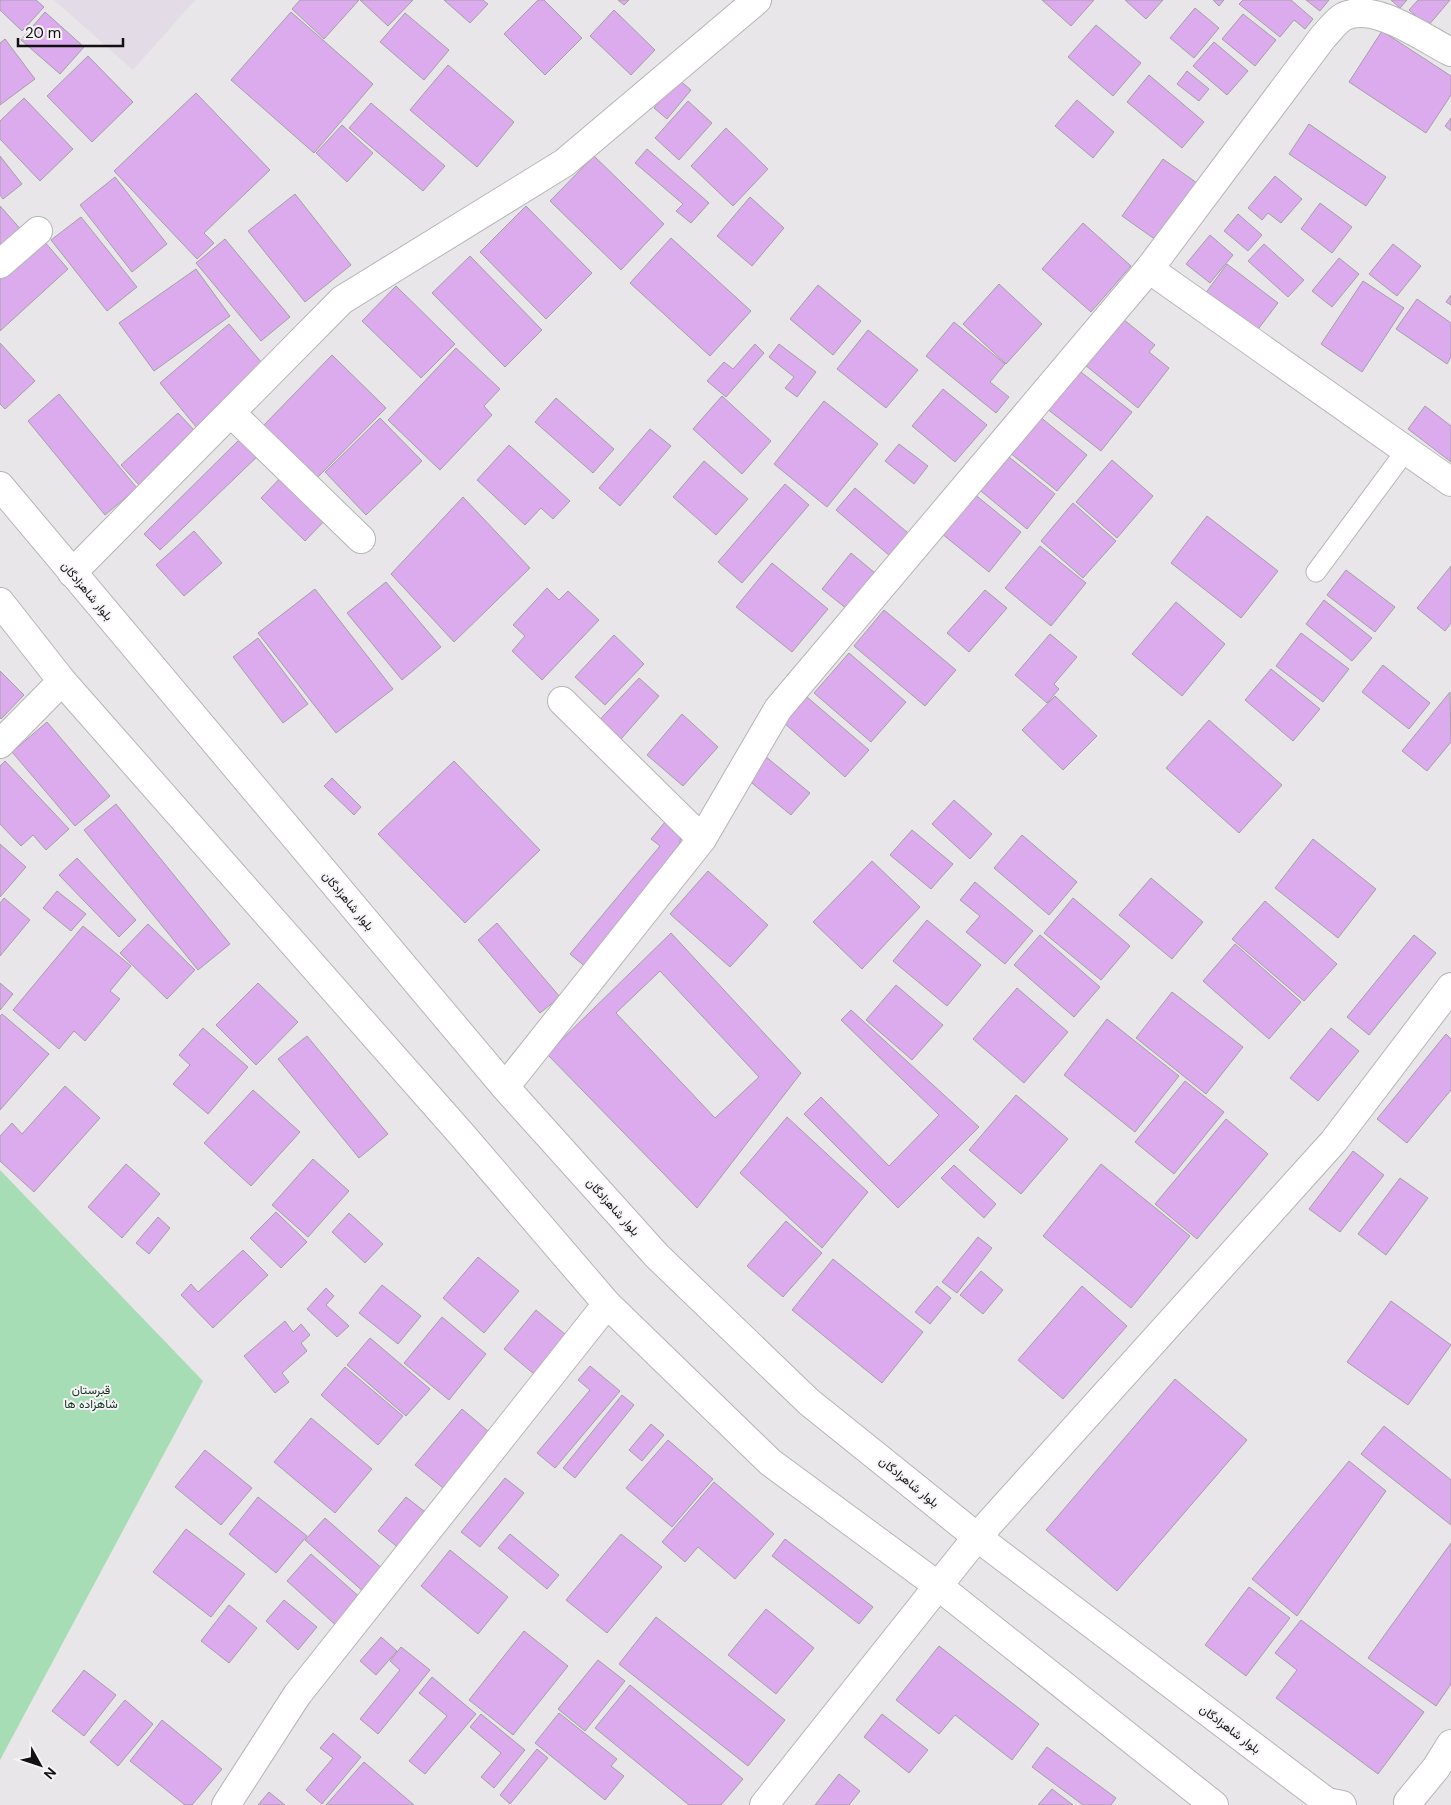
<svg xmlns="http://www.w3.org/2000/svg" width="1451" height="1805" font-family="'DM Sans',Vazirmatn,sans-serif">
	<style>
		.built { fill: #e3dce6 }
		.green { fill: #a6ddb5 }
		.building { fill: #dcabed; stroke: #a3a1a4; fill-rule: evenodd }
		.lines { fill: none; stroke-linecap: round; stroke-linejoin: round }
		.lane-casing { stroke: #b6b4b7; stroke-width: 21 }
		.street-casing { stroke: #b6b4b7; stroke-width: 30 }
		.secondary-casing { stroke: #b6b4b7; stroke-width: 30 }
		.lane { stroke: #fff; stroke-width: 19 }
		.street { stroke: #fff; stroke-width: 28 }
		.secondary { stroke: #fff; stroke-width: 28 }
		.labels { text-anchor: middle; stroke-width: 4; stroke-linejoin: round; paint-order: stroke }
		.street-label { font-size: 12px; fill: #121112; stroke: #f5f3f6 }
		.park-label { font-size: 12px; fill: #13331e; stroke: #f5f3f6 }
	</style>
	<rect width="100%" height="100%" fill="#e8e6e9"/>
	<path class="built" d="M54,0H195L133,70Z"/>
	<path class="green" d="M0,1170L203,1381L0,1760Z"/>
	<g class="building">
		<path d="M0,0H36L44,7L22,31L0,10Z"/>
		<path d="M300,0H359L324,39L292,9Z"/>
		<path d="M360,0H413L388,26Z"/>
		<path d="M444,0H483L488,4L470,23Z"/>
		<path d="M538,0H544L582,38L545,75L504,34Z"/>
		<path d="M618,0H629L624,5Z"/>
		<path d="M1042,0H1094L1071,26Z"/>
		<path d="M1125,0H1163L1146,19Z"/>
		<path d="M1213,0H1224L1219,6Z"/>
		<path d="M1243,0H1291L1313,19L1305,29L1294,20L1280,37L1239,4Z"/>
		<path d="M1306,0H1329L1320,11Z"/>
		<path d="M1391,0H1407L1400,8Z"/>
		<path d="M1418,0H1450L1428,26L1409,10Z"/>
		<path d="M1195,8L1219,28L1194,58L1170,38Z"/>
		<path d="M614,10L655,50L631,75L590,36Z"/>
		<path d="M45,12L84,47L60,74L21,40Z"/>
		<path d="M291,12L373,84L314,153L231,80Z"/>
		<path d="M405,13L449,50L424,80L380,42Z"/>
		<path d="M1243,14L1276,40L1255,66L1222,39Z"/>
		<path d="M1096,25L1141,63L1113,96L1068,57Z"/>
		<path d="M1382,31L1451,76V95L1426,133L1349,82Z"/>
		<path d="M5,39L35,79L0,105V43Z"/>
		<path d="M1214,42L1248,71L1227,95L1193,66Z"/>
		<path d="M88,56L133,102L92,142L47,96Z"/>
		<path d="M448,65L514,122L477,167L410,110Z"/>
		<path d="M1187,71L1209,89L1199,101L1177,84Z"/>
		<path d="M1149,75L1204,122L1182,148L1127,102Z"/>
		<path d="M678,79L691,90L667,119L654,108Z"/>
		<path d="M196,93L270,170L204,233L214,243L197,259L114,171Z"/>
		<path d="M24,98L73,149L40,181L0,139V121Z"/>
		<path d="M1077,100L1114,132L1093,158L1055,126Z"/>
		<path d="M688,101L712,123L679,160L655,138Z"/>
		<path d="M371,103L445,166L423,191L349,128Z"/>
		<path d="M1451,118V131L1445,126Z"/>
		<path d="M1309,124L1386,177L1366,206L1289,154Z"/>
		<path d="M342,125L373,153L347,182L316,153Z"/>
		<path d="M726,128L768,169L733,206L691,166Z"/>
		<path d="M647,149L709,203L691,223L676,211L683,204L635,163Z"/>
		<path d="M0,156L22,184L3,199L0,195Z"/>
		<path d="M594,156L664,224L621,270L550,201Z"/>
		<path d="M1163,159L1197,183L1156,240L1122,216Z"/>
		<path d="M1275,176L1302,199L1281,223L1268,213L1262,220L1248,208Z"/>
		<path d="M115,177L167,244L132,272L80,205Z"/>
		<path d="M295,194L351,265L305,302L248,231Z"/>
		<path d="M750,197L784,228L752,266L717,236Z"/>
		<path d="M1320,203L1352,227L1332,253L1301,229Z"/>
		<path d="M0,206L24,233L0,255Z"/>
		<path d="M526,206L592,273L546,319L480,252Z"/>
		<path d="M1238,214L1262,235L1248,251L1224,231Z"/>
		<path d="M81,217L137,287L107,311L51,240Z"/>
		<path d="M1083,223L1131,266L1091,312L1042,269Z"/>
		<path d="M1210,235L1233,255L1210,283L1186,264Z"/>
		<path d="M671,238L751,311L710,356L630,283Z"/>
		<path d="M225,239L290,317L261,341L196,263Z"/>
		<path d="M43,240L68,269L0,331V279Z"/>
		<path d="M1264,244L1304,280L1288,297L1248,261Z"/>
		<path d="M1393,244L1421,266L1397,296L1369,274Z"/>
		<path d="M470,256L542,330L505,367L432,293Z"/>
		<path d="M1339,258L1359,274L1332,307L1312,291Z"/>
		<path d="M1227,264L1278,303L1256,332L1205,294Z"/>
		<path d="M196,269L230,316L154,371L119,323Z"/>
		<path d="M1363,281L1404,308L1362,372L1321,344Z"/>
		<path d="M999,284L1042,324L1006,364L963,324Z"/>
		<path d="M818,285L861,321L833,355L790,319Z"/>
		<path d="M396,286L455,344L421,378L362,321Z"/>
		<path d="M1451,295V305L1446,302Z"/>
		<path d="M1417,299L1451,323V357L1447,364L1396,329Z"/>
		<path d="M1123,319L1155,345L1149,352L1169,368L1138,408L1085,365Z"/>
		<path d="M954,322L1005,364L990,382L1009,397L996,413L926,356Z"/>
		<path d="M229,324L267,369L197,428L160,383Z"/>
		<path d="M868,330L918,370L886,408L837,369Z"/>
		<path d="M0,343L35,381L5,409L0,404Z"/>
		<path d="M755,344L764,353L726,397L707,381L724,362L733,369Z"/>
		<path d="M779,344L816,372L797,397L785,388L794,377L769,357Z"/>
		<path d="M456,348L500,389L484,406L492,415L440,470L388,420Z"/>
		<path d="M332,355L386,408L317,478L263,426Z"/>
		<path d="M1077,369L1132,412L1101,451L1046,408Z"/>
		<path d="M943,389L987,425L955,462L912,426Z"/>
		<path d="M59,394L137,488L105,515L28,421Z"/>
		<path d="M722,396L771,441L742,474L693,429Z"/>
		<path d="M556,398L614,449L593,473L535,422Z"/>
		<path d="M824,401L878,444L827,507L774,464Z"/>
		<path d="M1425,406L1451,426V462L1408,429Z"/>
		<path d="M1034,412L1087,455L1057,491L1004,448Z"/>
		<path d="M178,413L196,432L139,485L121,465Z"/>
		<path d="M380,418L422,461L366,515L325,472Z"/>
		<path d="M650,429L671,446L620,506L599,488Z"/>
		<path d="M246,433L263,451L160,550L144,534Z"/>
		<path d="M899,444L928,466L914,484L885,461Z"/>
		<path d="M509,445L570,501L553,519L541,508L525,525L477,480Z"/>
		<path d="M1004,453L1055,494L1027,529L976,487Z"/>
		<path d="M1112,460L1153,496L1117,538L1076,502Z"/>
		<path d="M704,461L748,499L716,535L673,497Z"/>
		<path d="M287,471L331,514L305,541L261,498Z"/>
		<path d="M785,484L809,505L742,583L718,562Z"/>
		<path d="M855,488L908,533L890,556L836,510Z"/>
		<path d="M968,489L1021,532L989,572L936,529Z"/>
		<path d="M463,497L530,568L454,642L391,574Z"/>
		<path d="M1073,503L1116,541L1083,578L1041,541Z"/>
		<path d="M1207,516L1278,571L1241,618L1171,563Z"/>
		<path d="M194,531L222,563L184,596L156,565Z"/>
		<path d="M1040,546L1086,583L1051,626L1005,588Z"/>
		<path d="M851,553L875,573L847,609L822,589Z"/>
		<path d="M772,563L828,609L792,652L736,607Z"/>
		<path d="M1451,566V623L1445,631L1417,608Z"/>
		<path d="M1346,570L1395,607L1375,632L1327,595Z"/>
		<path d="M386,582L441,647L402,680L347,613Z"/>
		<path d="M547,588L559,600L568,591L599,620L542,680L512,651L525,636L513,625Z"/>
		<path d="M315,589L393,689L336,733L258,633Z"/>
		<path d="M985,590L1007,608L969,652L947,633Z"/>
		<path d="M1324,600L1372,638L1352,661L1306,624Z"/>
		<path d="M1176,602L1225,644L1182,696L1132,654Z"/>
		<path d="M884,610L956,670L925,706L854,646Z"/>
		<path d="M1301,633L1349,669L1323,702L1276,666Z"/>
		<path d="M1050,634L1077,657L1054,684L1059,689L1047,703L1015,675Z"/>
		<path d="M614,635L644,664L605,705L575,677Z"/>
		<path d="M258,638L308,704L283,723L233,657Z"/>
		<path d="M849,653L906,702L871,742L814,693Z"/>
		<path d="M1383,665L1430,703L1409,729L1362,692Z"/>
		<path d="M1271,669L1320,709L1293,741L1245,700Z"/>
		<path d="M0,671L24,695L1,719L0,718Z"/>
		<path d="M639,678L659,696L613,748L592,728Z"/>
		<path d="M1450,692L1451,742L1427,771L1402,751Z"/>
		<path d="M1055,696L1097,736L1063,770L1022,730Z"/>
		<path d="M807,697L869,750L845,777L784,723Z"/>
		<path d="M682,714L718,747L683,786L647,755Z"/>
		<path d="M1209,720L1282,785L1239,833L1166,768Z"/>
		<path d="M47,722L110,796L75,826L12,752Z"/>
		<path d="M765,756L810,793L791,815L747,779Z"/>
		<path d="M5,761L69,829L46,850L33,835L21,846L0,824V766Z"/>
		<path d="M454,761L540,850L465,923L378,834Z"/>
		<path d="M332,778L361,807L354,815L324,786Z"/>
		<path d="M954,800L992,834L970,859L932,824Z"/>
		<path d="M116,804L230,944L198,970L84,830Z"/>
		<path d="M665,822L681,836L677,859L587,968L570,954L660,846L651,839Z"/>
		<path d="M912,830L953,864L931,889L890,855Z"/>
		<path d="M1022,835L1077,882L1049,915L994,868Z"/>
		<path d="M1313,839L1376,889L1338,938L1275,888Z"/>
		<path d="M0,844L26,867L0,897Z"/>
		<path d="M77,858L136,920L119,937L59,875Z"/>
		<path d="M872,861L920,907L862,969L813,922Z"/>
		<path d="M708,871L768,925L730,967L670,914Z"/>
		<path d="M1151,878L1203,922L1172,959L1119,915Z"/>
		<path d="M975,882L1033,931L1005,964L966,932L980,916L960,900Z"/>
		<path d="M57,891L86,914L71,931L43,908Z"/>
		<path d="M4,898L30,920L0,956V903Z"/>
		<path d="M1073,898L1130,946L1101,980L1044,933Z"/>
		<path d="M1265,901L1337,964L1304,1001L1232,939Z"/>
		<path d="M927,920L981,965L947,1006L893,961Z"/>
		<path d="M497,923L560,997L540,1013L478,940Z"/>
		<path d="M148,924L195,970L167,999L120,953Z"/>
		<path d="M83,926L131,966L110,991L120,999L85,1041L74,1031L59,1049L13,1010Z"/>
		<path d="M671,933L801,1073L697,1208L547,1054ZM660,971L759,1077L715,1118L616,1013Z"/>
		<path d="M1040,935L1100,987L1074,1017L1014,965Z"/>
		<path d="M1414,935L1436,953L1369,1035L1347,1017Z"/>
		<path d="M1235,944L1301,1002L1269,1039L1203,981Z"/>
		<path d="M0,983L13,994L0,1010Z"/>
		<path d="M258,983L298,1022L256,1065L216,1025Z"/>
		<path d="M896,985L943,1025L912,1060L866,1020Z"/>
		<path d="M1017,988L1068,1032L1024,1083L973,1039Z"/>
		<path d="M1172,992L1243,1047L1206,1094L1136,1038Z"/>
		<path d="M851,1010L979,1127L898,1208L804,1114L821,1097L889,1166L939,1115L841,1020Z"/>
		<path d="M2,1014L49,1054L0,1110V1016Z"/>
		<path d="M1107,1019L1179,1076L1135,1132L1064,1075Z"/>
		<path d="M203,1028L248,1067L208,1114L173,1084L190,1065L179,1055Z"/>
		<path d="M1331,1028L1359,1051L1318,1101L1290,1078Z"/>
		<path d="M1446,1034L1451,1039V1090L1407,1143L1377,1119Z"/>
		<path d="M307,1036L388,1134L359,1158L278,1059Z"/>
		<path d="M1185,1081L1224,1112L1174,1174L1135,1142Z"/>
		<path d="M65,1086L100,1118L34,1192L0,1161V1136L12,1123L22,1134Z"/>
		<path d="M253,1090L300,1132L251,1186L204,1143Z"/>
		<path d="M1016,1095L1068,1139L1021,1194L969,1150Z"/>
		<path d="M787,1117L868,1192L822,1248L740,1173Z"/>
		<path d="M1226,1119L1268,1154L1197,1239L1155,1204Z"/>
		<path d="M1353,1151L1384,1175L1340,1232L1309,1209Z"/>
		<path d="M313,1159L349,1191L308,1237L272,1205Z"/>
		<path d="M126,1164L160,1194L122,1238L88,1207Z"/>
		<path d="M1101,1164L1190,1236L1131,1308L1043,1236Z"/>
		<path d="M954,1165L996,1204L984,1218L941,1178Z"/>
		<path d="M1400,1178L1428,1198L1386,1255L1358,1234Z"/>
		<path d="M276,1212L307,1242L281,1268L250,1238Z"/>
		<path d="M349,1213L383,1244L365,1263L332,1232Z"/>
		<path d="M158,1217L170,1228L149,1254L136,1243Z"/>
		<path d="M786,1221L822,1253L783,1297L747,1266Z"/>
		<path d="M978,1237L992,1248L957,1293L942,1282Z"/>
		<path d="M243,1250L268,1275L213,1328L181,1295L191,1284L198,1292Z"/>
		<path d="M478,1257L519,1291L484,1333L443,1298Z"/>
		<path d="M833,1259L923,1332L882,1383L792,1310Z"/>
		<path d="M981,1271L1003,1290L983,1314L960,1295Z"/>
		<path d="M382,1285L421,1316L398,1344L359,1313Z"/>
		<path d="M937,1286L951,1298L930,1324L915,1312Z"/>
		<path d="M1082,1286L1127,1326L1063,1399L1018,1360Z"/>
		<path d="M326,1288L334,1296L326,1305L349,1326L337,1337L307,1309Z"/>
		<path d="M1391,1301L1451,1345L1408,1405L1347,1362Z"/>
		<path d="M536,1310L566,1335L534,1374L504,1349Z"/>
		<path d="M442,1317L486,1354L449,1400L404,1363Z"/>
		<path d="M285,1321L293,1332L301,1324L310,1335L301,1343L307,1351L282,1373L289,1382L275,1393L244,1356Z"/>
		<path d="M370,1338L430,1389L406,1416L347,1365Z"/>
		<path d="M590,1366L620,1391L555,1468L537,1453L590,1390L578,1380Z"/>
		<path d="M345,1367L403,1416L378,1445L321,1395Z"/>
		<path d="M1175,1379L1247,1440L1117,1591L1046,1530Z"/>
		<path d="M622,1395L634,1405L575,1478L563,1468Z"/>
		<path d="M462,1409L489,1432L443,1488L415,1465Z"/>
		<path d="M311,1418L372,1469L335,1513L274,1462Z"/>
		<path d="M651,1424L664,1435L642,1461L629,1450Z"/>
		<path d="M1384,1426L1451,1480V1525L1361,1454Z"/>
		<path d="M668,1440L713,1479L672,1527L626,1488Z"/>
		<path d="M205,1450L252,1488L221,1525L175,1487Z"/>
		<path d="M1349,1461L1386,1491L1297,1616L1252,1579Z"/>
		<path d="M505,1478L524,1493L480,1547L461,1532Z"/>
		<path d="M714,1482L774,1534L735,1579L698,1547L685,1562L662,1542Z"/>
		<path d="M258,1497L307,1536L276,1573L229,1534Z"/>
		<path d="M406,1497L429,1515L401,1550L378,1531Z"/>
		<path d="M325,1518L385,1571L365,1593L305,1540Z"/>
		<path d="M186,1529L245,1574L211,1617L153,1572Z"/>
		<path d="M510,1534L559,1575L547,1589L498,1548Z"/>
		<path d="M621,1534L662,1567L607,1633L566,1600Z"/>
		<path d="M785,1539L873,1607L859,1624L772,1556Z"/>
		<path d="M1451,1543V1684L1436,1706L1368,1658Z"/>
		<path d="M450,1550L508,1597L478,1634L421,1586Z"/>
		<path d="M311,1554L363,1600L339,1628L287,1581Z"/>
		<path d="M1249,1587L1290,1618L1246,1676L1205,1645Z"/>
		<path d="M284,1600L317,1627L298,1650L266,1621Z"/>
		<path d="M229,1605L257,1628L229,1663L201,1641Z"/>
		<path d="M766,1609L814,1648L776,1694L728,1655Z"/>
		<path d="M656,1617L785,1720L748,1766L619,1664Z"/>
		<path d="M1301,1620L1424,1712L1378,1774L1276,1698L1297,1670L1275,1653Z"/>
		<path d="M524,1631L568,1666L513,1735L469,1700Z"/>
		<path d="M381,1637L397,1651L376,1675L360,1661Z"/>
		<path d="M939,1646L1039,1724L1012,1760L955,1715L939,1734L896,1700Z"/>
		<path d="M401,1647L430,1670L378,1734L360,1719L400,1670L390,1661Z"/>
		<path d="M598,1660L625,1681L585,1731L558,1709Z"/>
		<path d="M84,1670L116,1695L84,1736L52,1711Z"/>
		<path d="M432,1677L476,1714L425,1774L409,1761L447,1716L419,1693Z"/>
		<path d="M630,1685L743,1779L721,1805H689L595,1728Z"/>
		<path d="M125,1700L153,1724L118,1766L90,1742Z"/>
		<path d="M559,1713L617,1759L611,1766L624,1776L605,1800L535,1743Z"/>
		<path d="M481,1714L525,1750L494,1788L481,1777L501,1753L470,1727Z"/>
		<path d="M882,1714L928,1750L909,1773L864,1737Z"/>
		<path d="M162,1720L222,1769L192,1805H185L130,1761Z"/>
		<path d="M333,1733L361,1757L322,1804L306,1790L333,1758L320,1748Z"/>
		<path d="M1047,1747L1116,1798L1111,1805H1083L1032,1767Z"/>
		<path d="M537,1749L548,1758L510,1804L500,1795Z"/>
		<path d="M364,1762L414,1805H326Z"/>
		<path d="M839,1774L860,1791L849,1805H815Z"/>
		<path d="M1052,1789L1073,1805H1038Z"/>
		<path d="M269,1792L285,1805H258Z"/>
	</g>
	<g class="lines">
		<defs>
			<path id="lane" d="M1316,572L1407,449"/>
			<g id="street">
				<path d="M0,264L38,231"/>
				<path d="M1149,269L1451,482"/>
				<path d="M231,413L361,539"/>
				<path d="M72,573L342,300L564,163L757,0"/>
				<path d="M562,701L702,839"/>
				<path d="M0,744L62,681"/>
				<path d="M505,1087L702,839L778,709L1149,269L1323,37C1329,31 1336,21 1343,17C1374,1 1423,38 1451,52"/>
				<path d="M226,1805L297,1695L607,1304"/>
				<path d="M764,1805L977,1537"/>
			</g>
			<g id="secondary">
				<path d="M0,486L505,1087L657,1256L809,1402L977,1537L1327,1802L1342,1805"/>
				<path d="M0,602L62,681L463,1136L607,1304L770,1462L937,1585L1214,1805"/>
				<path d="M977,1537L1334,1141L1451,987"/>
				<path d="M1408,1802L1436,1768L1451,1744"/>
			</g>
		</defs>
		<use href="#lane" class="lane-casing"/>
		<use href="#street" class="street-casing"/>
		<use href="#secondary" class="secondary-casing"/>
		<use href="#lane" class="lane"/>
		<use href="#street" class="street"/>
		<use href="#secondary" class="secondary"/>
	</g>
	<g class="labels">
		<g class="street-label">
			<text transform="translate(87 591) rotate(50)" y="4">بلوار شاهزادگان</text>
			<text transform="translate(348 901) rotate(50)" y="4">بلوار شاهزادگان</text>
			<text transform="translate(613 1207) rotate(48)" y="4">بلوار شاهزادگان</text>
			<text transform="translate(909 1482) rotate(39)" y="4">بلوار شاهزادگان</text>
			<text transform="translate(1230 1729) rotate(37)" y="4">بلوار شاهزادگان</text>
		</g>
		<g class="park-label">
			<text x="91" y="1394">قبرستان<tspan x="91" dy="14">شاهزاده ها</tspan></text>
		</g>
	</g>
	<g transform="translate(40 1765) rotate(130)" stroke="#f5f3f6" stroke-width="4" paint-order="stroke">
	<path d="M0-4L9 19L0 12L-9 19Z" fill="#121112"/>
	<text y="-8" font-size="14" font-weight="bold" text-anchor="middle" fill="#121112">N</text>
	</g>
	<path d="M18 38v8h105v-8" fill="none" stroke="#121112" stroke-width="2.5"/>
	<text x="25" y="38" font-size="15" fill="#121112" stroke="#f5f3f6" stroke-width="4" paint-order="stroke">20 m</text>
</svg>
